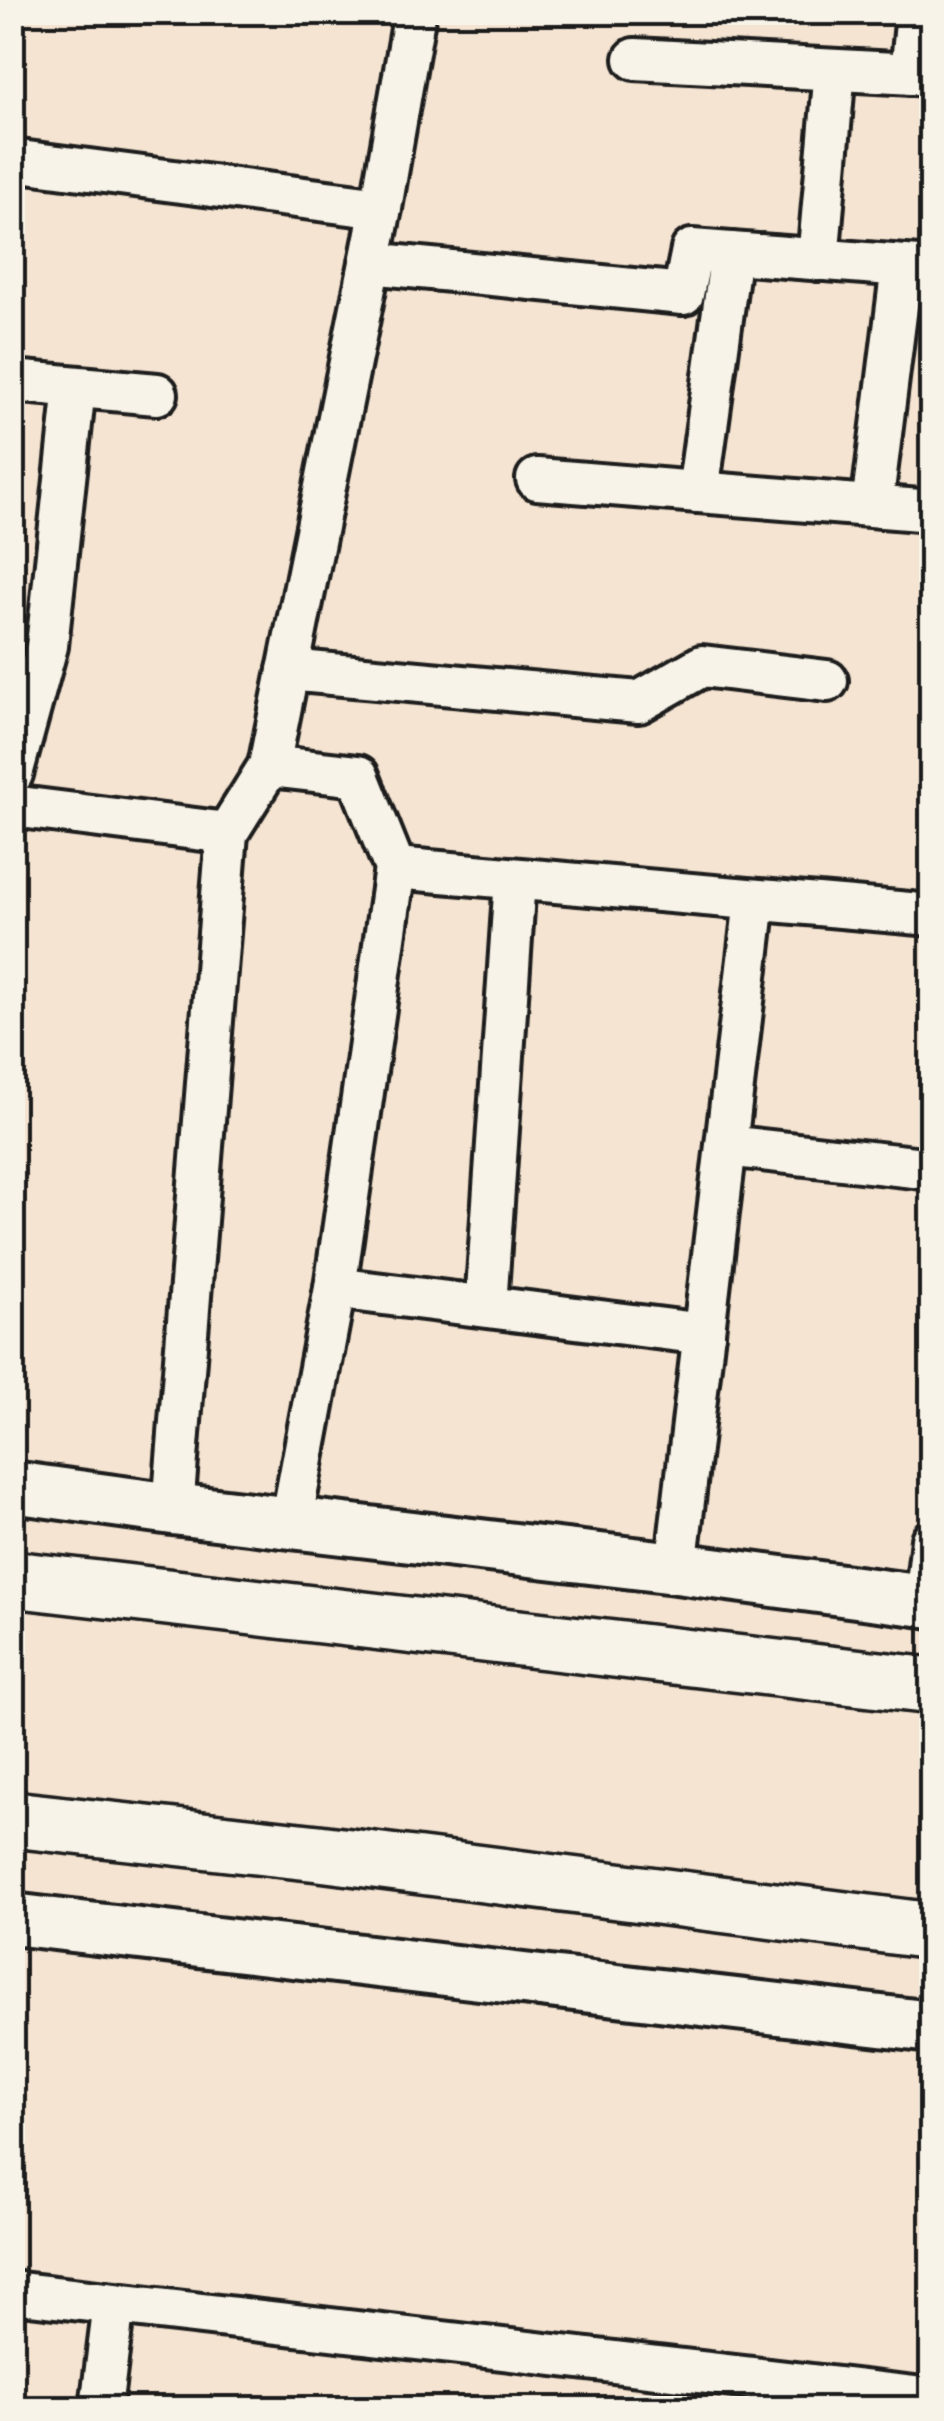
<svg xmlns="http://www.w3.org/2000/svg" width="944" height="2421" font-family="Dekko,sans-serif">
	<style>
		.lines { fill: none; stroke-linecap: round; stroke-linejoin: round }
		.minor-casing { stroke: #1c1c1c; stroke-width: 48 }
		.tertiary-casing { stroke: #1c1c1c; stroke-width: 58 }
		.secondary-casing { stroke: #1c1c1c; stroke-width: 62 }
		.minor { stroke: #f7f3e8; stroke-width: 40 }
		.tertiary { stroke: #f7f3e8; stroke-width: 50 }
		.secondary { stroke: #f7f3e8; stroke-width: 55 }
	</style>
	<rect width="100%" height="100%" fill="#f5e4d2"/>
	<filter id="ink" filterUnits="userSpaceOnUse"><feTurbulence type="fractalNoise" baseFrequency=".01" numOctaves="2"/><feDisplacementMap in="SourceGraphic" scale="20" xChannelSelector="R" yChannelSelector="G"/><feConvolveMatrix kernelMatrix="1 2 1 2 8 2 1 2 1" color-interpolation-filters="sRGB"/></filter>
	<g filter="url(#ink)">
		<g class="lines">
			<defs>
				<g id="minor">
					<path d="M635,59L932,75"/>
					<path d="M911,74L917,12"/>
					<path d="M12,160L381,208"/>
					<path d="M818,260L835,70"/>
					<path d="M370,263L683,294L692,250L932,268"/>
					<path d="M12,381L157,394"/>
					<path d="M537,479L932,511"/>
					<path d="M698,492L731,253"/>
					<path d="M872,506L902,266"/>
					<path d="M288,670L639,702L702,666L827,681"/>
					<path d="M269,766L381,208L415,12"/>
					<path d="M12,774L47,646L75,387"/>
					<path d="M12,806L227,833L269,766L358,776L395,868L335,1288L291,1523"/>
					<path d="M395,868L932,915"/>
					<path d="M726,1146L932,1169"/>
					<path d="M335,1288L704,1334"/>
					<path d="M486,1306L515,879"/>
					<path d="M173,1509L227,833"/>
					<path d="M676,1568L755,900"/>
					<path d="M925,1601L932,1540"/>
					<path d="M12,2292L932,2399"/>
					<path d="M101,2408L114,2304"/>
				</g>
				<g id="tertiary">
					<path d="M12,1487L173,1509L676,1568L932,1602"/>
					<path d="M12,1919L932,2027"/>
				</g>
				<g id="secondary">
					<path d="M12,1579L932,1686"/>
					<path d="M12,1819L319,1853L932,1931"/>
				</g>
			</defs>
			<use href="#minor" class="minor-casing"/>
			<use href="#tertiary" class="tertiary-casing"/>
			<use href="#secondary" class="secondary-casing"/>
			<use href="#minor" class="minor"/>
			<use href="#tertiary" class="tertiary"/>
			<use href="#secondary" class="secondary"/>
		</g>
	</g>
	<rect width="944" height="2421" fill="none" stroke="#f7f3e8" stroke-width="50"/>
	<rect x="25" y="25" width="894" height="2371" fill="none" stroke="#1c1c1c" stroke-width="4" filter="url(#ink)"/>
</svg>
